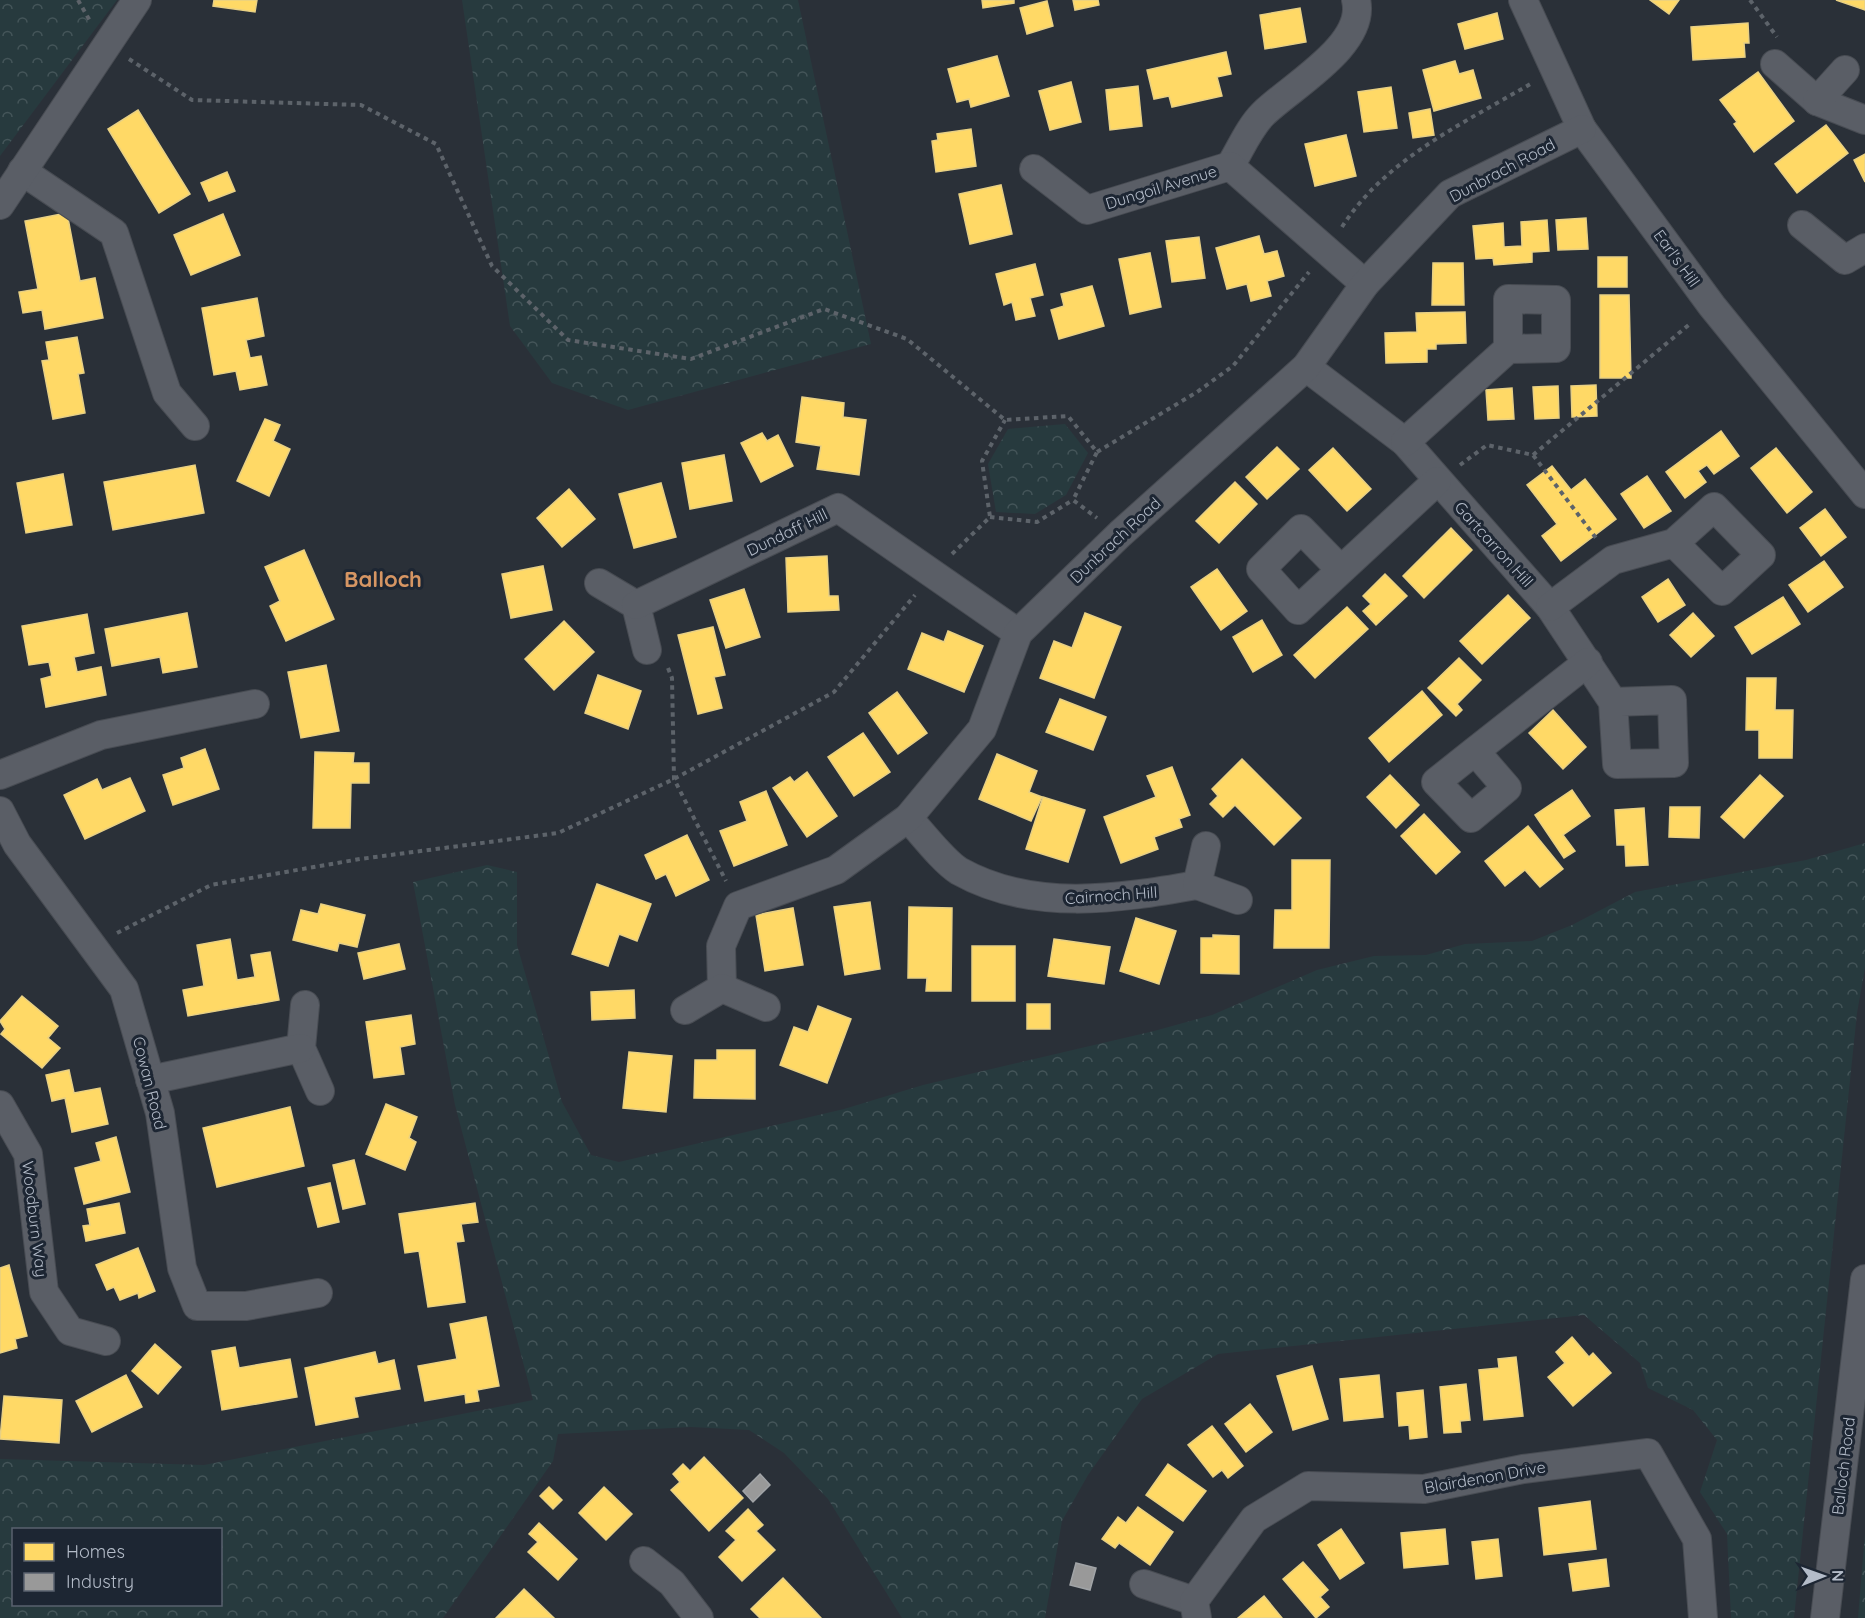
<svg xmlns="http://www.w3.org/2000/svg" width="1865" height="1618" font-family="Quicksand,sans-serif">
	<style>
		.forest { fill: url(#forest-crowns); fill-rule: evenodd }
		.homes { fill: #ffd966; stroke: #e8d084; stroke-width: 1.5 }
		.industry { fill: #999; stroke: #a1a4a7; stroke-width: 1.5 }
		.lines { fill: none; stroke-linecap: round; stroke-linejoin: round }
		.minor-casing { stroke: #484c53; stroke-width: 30 }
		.path { stroke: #5d636a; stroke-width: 4; stroke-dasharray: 4.5 4.5; stroke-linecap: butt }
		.minor { stroke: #5a5e66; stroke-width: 28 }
		.labels { text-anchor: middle; stroke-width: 6; stroke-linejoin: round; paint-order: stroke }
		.street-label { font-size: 16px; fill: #b4bcc9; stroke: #1d2633 }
		.district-label { font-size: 22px; font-weight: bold; fill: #d59563; stroke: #1d2633 }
	</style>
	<defs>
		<pattern id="forest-crowns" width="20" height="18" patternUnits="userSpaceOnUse" patternTransform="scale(1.5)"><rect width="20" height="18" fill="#273a3e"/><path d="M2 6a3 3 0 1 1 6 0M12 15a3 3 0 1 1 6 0" fill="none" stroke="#445559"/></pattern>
	</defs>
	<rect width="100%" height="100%" fill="#2a3038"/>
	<g class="forest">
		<path d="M0,0H117L0,156Z"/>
		<path d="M462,0H798L871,344L628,410L552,383L510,326Z"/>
		<path d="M1065,424L1088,453L1066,495L1035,514L996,512L988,464L1008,429Z"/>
		<path d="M1865,843V968L1857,1013L1794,1618H1731L1727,1534L1700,1492L1717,1440L1693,1410L1648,1388L1640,1363L1584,1315L1218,1354L1142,1399L1088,1475L1062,1521L1045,1618H902L828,1499L784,1453L749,1430L691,1427L558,1434L553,1461L443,1618H0V1459L204,1465L533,1400L455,1105L413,882L487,865L517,872V945L562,1102L591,1155L619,1162L844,1109L923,1085L1154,1031L1212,1015L1317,970L1374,956L1426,955L1465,944L1532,941L1572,925L1635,892L1806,860ZM14,1530H220V1604H14Z"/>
		<path d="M1865,1533V1618H1858Z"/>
	</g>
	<g class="homes">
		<path d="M214,0H257L255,12L213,6Z"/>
		<path d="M982,0H1014V3L983,8Z"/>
		<path d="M1073,0H1098L1099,5L1075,10Z"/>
		<path d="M1650,0H1679L1669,14Z"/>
		<path d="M1836,0H1865V10Z"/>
		<path d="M1047,1L1053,26L1027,34L1020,8Z"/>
		<path d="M1300,8L1306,42L1265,49L1260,15Z"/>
		<path d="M1497,13L1503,39L1465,49L1458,24Z"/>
		<path d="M1748,23L1749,43H1744L1745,57L1693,60L1691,27Z"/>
		<path d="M1226,52L1231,74L1217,77L1222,96L1172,107L1169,96L1154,99L1147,70Z"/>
		<path d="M997,56L1009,96L971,107L969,99L957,102L948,69Z"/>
		<path d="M1455,61L1459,74L1473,70L1481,98L1434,111L1423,70Z"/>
		<path d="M1758,72L1794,121L1754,152L1734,124L1737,122L1720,100Z"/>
		<path d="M1071,82L1081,122L1050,130L1039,91Z"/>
		<path d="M1138,86L1142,126L1110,130L1106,90Z"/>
		<path d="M1391,87L1397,128L1364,132L1358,92Z"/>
		<path d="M1430,109L1434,135L1413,138L1409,113Z"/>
		<path d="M138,110L190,194L159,213L108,129Z"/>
		<path d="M1826,125L1848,153L1797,193L1775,164Z"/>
		<path d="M971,129L976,166L936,172L932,141L938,140L937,134Z"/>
		<path d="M1346,135L1356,176L1315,186L1305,144Z"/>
		<path d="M1865,154V182L1854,160Z"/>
		<path d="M227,172L235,191L209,201L201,183Z"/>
		<path d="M1001,185L1012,234L970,244L959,194Z"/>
		<path d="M67,213L80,281L95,278L103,318L45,329L42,310L23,313L19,292L38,289L25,221Z"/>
		<path d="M223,214L240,255L191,275L174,235Z"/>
		<path d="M1586,218L1588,249L1558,250L1556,220Z"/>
		<path d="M1547,220L1549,251L1532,252V262L1494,265L1493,258L1476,259L1473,226L1503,223L1504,247L1522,246L1521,222Z"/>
		<path d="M1259,236L1264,254L1277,251L1284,276L1267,281L1271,296L1251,301L1247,284L1227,289L1216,248Z"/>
		<path d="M1199,237L1205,278L1172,282L1166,241Z"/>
		<path d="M1150,253L1161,307L1130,314L1119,259Z"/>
		<rect x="1598" y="257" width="29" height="30"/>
		<path d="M1433,263H1463L1464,305H1432Z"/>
		<path d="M1035,264L1043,295L1030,298L1035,316L1016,320L1012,302L1004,305L996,274Z"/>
		<path d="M1092,286L1104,326L1059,339L1051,310L1064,306L1061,294Z"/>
		<path d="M1600,295H1629L1631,378H1600Z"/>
		<path d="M257,298L264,336L246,340L250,358L261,356L267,385L240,390L236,371L214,375L202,308Z"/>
		<path d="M1465,312L1466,343L1436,344V349H1427V362L1386,363L1385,333L1417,332L1416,313Z"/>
		<path d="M77,337L84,373L78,374L85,413L53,419L42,361L49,360L46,342Z"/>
		<path d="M1596,385L1597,416L1572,417L1571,386Z"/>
		<path d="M1558,386L1559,418L1535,419L1533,387Z"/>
		<path d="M1512,388L1514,419L1488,420L1486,390Z"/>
		<path d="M802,397L844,403L843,417L866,420L859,475L817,469L821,446L796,442Z"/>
		<path d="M265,419L280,425L273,441L290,449L269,496L237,481Z"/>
		<path d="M1721,431L1739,456L1714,474L1707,465L1698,471L1706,482L1685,498L1666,472Z"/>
		<path d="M762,433L767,441L778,435L793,466L761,482L741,443Z"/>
		<path d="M1277,447L1299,469L1267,499L1246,477Z"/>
		<path d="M1333,448L1371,489L1347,511L1309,470Z"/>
		<path d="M1776,448L1812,492L1787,513L1751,468Z"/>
		<path d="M724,455L732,501L690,509L682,463Z"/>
		<path d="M195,465L204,513L113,530L104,482Z"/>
		<path d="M1552,466L1571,490L1585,479L1616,519L1561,561L1542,536L1557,524L1527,485Z"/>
		<path d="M63,474L72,525L26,533L17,483Z"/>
		<path d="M1647,476L1671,511L1644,528L1621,494Z"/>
		<path d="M1235,482L1257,504L1219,543L1196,521Z"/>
		<path d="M661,483L676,537L634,548L619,494Z"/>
		<path d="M569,489L595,519L562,547L537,518Z"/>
		<path d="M1825,509L1846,537L1821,556L1800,528Z"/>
		<path d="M1451,528L1472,550L1424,598L1403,576Z"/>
		<path d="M304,550L334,619L286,641L270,606L280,601L265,567Z"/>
		<path d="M827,556L829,596H838L839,610L788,612L786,558Z"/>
		<path d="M1824,561L1843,587L1808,612L1789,585Z"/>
		<path d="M543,566L552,610L511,618L502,574Z"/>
		<path d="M1217,569L1247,611L1221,630L1191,587Z"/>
		<path d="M1385,574L1407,596L1376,625L1363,611L1371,604L1363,596Z"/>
		<path d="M1668,579L1685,605L1658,622L1642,597Z"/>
		<path d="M744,589L760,637L726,648L710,600Z"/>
		<path d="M1508,595L1530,618L1482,664L1460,641Z"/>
		<path d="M1783,597L1800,624L1752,654L1735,627Z"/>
		<path d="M1347,607L1368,629L1315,678L1294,655Z"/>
		<path d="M187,613L197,667L163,673L160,657L112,666L105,629Z"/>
		<path d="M1085,613L1121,627L1094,698L1040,678L1054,641L1072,648Z"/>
		<path d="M1693,613L1714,636L1691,657L1670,635Z"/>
		<path d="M87,614L94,653L74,657L77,672L101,667L106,695L46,707L41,679L52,676L49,662L29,665L22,626Z"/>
		<path d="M1262,620L1282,655L1253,672L1233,637Z"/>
		<path d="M564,621L594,652L554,690L525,659Z"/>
		<path d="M713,627L725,675L714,677L722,708L698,714L678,635Z"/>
		<path d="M948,631L983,646L964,692L908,669L922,633L944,642Z"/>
		<path d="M1459,658L1481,680L1457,704L1462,710L1456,716L1428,688Z"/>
		<path d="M326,665L339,731L301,738L288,672Z"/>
		<path d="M598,675L641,691L628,729L585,713Z"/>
		<path d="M1747,678H1776L1775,710H1793L1792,758H1759V730H1746Z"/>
		<path d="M1422,691L1442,715L1389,762L1369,738Z"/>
		<path d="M897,692L927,733L898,754L869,713Z"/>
		<path d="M1060,699L1106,717L1093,750L1046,732Z"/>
		<path d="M1553,710L1586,747L1563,769L1529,733Z"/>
		<path d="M863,733L890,772L854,796L828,757Z"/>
		<path d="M205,749L219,789L173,805L163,775L184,768L181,758Z"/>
		<path d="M315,752L354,753L353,763H369V783H351L350,828H313Z"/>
		<path d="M997,754L1037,771L1029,792L1042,797L1031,821L979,799Z"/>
		<path d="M1242,759L1301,818L1274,845L1235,805L1223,817L1210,804L1218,796L1212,789Z"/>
		<path d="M1172,767L1190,815L1179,819L1182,827L1154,837L1158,849L1121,863L1104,817L1156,797L1147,776Z"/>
		<path d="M807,772L837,816L807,837L773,788L790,777L794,782Z"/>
		<path d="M1390,775L1419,805L1396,828L1367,797Z"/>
		<path d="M1760,775L1783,796L1744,838L1721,817Z"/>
		<path d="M130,778L145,811L85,839L64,795L97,779L102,790Z"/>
		<path d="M1572,790L1590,816L1563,835L1575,851L1564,858L1535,815Z"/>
		<path d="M766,791L787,845L734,866L720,831L747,821L740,802Z"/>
		<path d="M1043,797L1085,810L1068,862L1026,849Z"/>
		<path d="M1670,807H1700L1699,838L1669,837Z"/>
		<path d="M1644,808L1648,865L1626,866L1625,845H1617L1615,810Z"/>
		<path d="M1424,814L1460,852L1436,874L1401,836Z"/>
		<path d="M1528,826L1563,869L1540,887L1525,870L1505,886L1485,861Z"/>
		<path d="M687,835L709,880L676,896L666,874L656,879L645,855Z"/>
		<path d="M1292,860H1330L1329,948H1274L1275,910H1292Z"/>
		<path d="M597,884L651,904L637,941L619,934L608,966L572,954Z"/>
		<path d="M870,902L880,969L845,975L834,907Z"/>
		<path d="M321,904L365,915L357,947L339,943L337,951L293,940L301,910L318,914Z"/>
		<path d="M909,907L952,908L951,991H926L927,978H908Z"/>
		<path d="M793,908L803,965L765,971L756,915Z"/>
		<path d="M1136,918L1176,931L1159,984L1120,971Z"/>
		<path d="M1213,935L1239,936V974L1201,973V938H1213Z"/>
		<path d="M230,939L237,980L255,977L251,955L270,952L279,1000L188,1016L183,990L204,986L197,945Z"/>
		<path d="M1054,939L1110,947L1104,984L1048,976Z"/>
		<path d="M399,944L405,969L364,979L358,953Z"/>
		<rect x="972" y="946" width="43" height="55"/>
		<path d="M634,990L635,1018L592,1020L591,992Z"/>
		<path d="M22,996L58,1026L48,1038L60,1048L42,1068L1,1034L5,1029L0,1021Z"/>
		<rect x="1027" y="1004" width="23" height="25"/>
		<path d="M818,1006L851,1019L827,1083L780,1065L794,1027L808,1032Z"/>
		<path d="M411,1015L415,1044L400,1047L404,1074L374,1078L366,1022Z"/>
		<path d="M717,1050H755V1099L694,1098L695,1060H717Z"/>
		<path d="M629,1052L672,1056L666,1112L623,1108Z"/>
		<path d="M69,1070L74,1093L100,1088L108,1124L72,1132L65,1098L52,1101L46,1075Z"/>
		<path d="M386,1104L417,1117L409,1138L416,1142L405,1170L366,1154Z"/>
		<path d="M290,1107L304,1166L217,1187L203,1128Z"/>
		<path d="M116,1137L130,1192L84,1204L75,1168L101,1161L96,1143Z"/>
		<path d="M354,1160L365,1204L343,1209L333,1165Z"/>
		<path d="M330,1183L339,1222L318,1227L308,1188Z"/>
		<path d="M119,1203L125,1233L86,1241L83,1226L90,1225L87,1209Z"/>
		<path d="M475,1203L478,1222L461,1224L464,1241L456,1242L465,1302L428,1307L419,1251L405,1253L399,1214Z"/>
		<path d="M138,1248L155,1291L139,1298L138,1293L120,1300L114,1287L107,1290L96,1265Z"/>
		<path d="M9,1265L27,1336L15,1339L17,1348L0,1353V1268Z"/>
		<path d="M486,1317L499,1386L477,1390L479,1401L466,1403L465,1394L425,1401L418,1366L457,1359L450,1324Z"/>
		<path d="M1572,1337L1589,1357L1593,1353L1611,1373L1573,1406L1548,1377L1565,1363L1556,1352Z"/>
		<path d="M155,1344L181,1367L158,1394L132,1371Z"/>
		<path d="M235,1347L239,1368L290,1359L297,1397L222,1410L212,1351Z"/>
		<path d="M375,1352L378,1364L394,1360L400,1389L354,1397L358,1417L316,1425L305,1368Z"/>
		<path d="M1516,1357L1523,1416L1484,1420L1479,1370L1499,1368L1498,1359Z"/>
		<path d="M1312,1366L1328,1419L1293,1430L1277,1376Z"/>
		<path d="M126,1375L142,1407L92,1432L76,1401Z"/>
		<path d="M1379,1375L1383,1417L1344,1421L1340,1379Z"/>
		<path d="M1466,1384L1470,1420L1460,1421L1461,1432L1444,1433L1440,1387Z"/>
		<path d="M1423,1390L1427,1437L1410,1439L1409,1425L1399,1426L1397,1393Z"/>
		<path d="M4,1396L62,1400L59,1443L0,1439Z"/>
		<path d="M1250,1404L1272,1432L1246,1452L1225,1424Z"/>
		<path d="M1212,1426L1243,1466L1228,1478L1222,1470L1213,1477L1188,1445Z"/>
		<path d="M704,1457L743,1498L709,1531L671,1490L680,1482L673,1474L683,1464L690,1471Z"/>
		<path d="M1168,1464L1206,1491L1183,1521L1146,1495Z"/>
		<path d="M549,1487L562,1500L553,1509L540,1496Z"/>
		<path d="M604,1487L632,1514L606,1540L579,1513Z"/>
		<path d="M1590,1501L1596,1549L1544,1555L1539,1508Z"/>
		<path d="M1138,1507L1173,1532L1150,1565L1119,1543L1115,1548L1102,1539L1118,1517L1126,1523Z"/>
		<path d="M748,1509L763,1525L756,1531L775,1550L742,1581L719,1557L736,1540L726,1531Z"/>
		<path d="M539,1523L577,1559L558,1580L528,1552L538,1542L529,1534Z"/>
		<path d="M1341,1529L1364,1563L1340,1579L1318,1545Z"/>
		<path d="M1445,1529L1448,1564L1404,1568L1401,1533Z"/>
		<path d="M1498,1539L1502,1576L1476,1579L1472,1542Z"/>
		<path d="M1606,1559L1609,1586L1573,1591L1569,1564Z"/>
		<path d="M1303,1562L1328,1590L1320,1597L1329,1607L1316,1618L1283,1579Z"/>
		<path d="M783,1578L821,1618H760L751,1609Z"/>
		<path d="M524,1589L554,1618H496Z"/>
		<path d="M1264,1596L1282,1618H1238Z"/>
	</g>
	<g class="industry">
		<path d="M760,1474L770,1485L753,1502L743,1491Z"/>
		<path d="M1076,1563L1096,1568L1090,1590L1070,1585Z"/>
	</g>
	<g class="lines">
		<defs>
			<g id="minor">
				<path d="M1523,0L1582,129L1712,306L1865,494"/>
				<path d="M1775,64L1817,101L1865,120"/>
				<path d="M1817,101L1845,70"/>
				<path d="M1230,166C1240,150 1249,128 1263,114C1290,87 1367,45 1356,0"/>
				<path d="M1034,169L1087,210L1230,166L1365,284"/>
				<path d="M22,171L114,233L167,393L195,426"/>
				<path d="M0,205L137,0"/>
				<path d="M1802,225L1845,260L1865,248"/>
				<path d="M1306,367L1405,442L1550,607L1613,702L1672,700L1674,763L1617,764L1613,702"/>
				<path d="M1405,442L1508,349L1556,348V300L1508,299V349"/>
				<path d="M1340,569L1301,529L1261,569L1298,610L1437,481"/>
				<path d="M599,583L636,605L647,650"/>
				<path d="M636,605L838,508L1018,633"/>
				<path d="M1550,607L1613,560L1674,543L1714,507L1761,555L1722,591L1674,543"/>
				<path d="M1475,751L1436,782L1471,818L1507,788L1475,751L1588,662"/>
				<path d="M0,775L101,735L255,704"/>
				<path d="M0,811L17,844L124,989L160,1113L182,1268L197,1306H246L318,1293"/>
				<path d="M908,818C922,833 943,861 959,871C1032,912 1118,899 1197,885"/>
				<path d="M1206,846L1197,885L1238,900"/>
				<path d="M722,988L721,946L738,906L836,870L908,818L982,729L1018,633L1120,534L1306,367L1365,284L1450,194L1582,129"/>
				<path d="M305,1005L301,1048L320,1091"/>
				<path d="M685,1010L722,988L766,1007"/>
				<path d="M150,1080L301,1048"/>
				<path d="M0,1105L28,1154L44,1292L70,1331L106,1341"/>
				<path d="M644,1561L672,1583L699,1618"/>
				<path d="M1144,1584L1194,1601"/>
				<path d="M1197,1618L1194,1601L1254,1519L1308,1486L1424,1489L1523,1469L1648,1453L1697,1539L1703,1618"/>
				<path d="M1825,1618L1865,1279"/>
			</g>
		</defs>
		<use href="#minor" class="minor-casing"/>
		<g class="path">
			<path d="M78,0L90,21"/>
			<path d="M1750,0L1777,37"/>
			<path d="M129,59L192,100L361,105L436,144L492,266L568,340L691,359L824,309L907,339L1005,420L1068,416L1097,452L1073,500L1097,518"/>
			<path d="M1342,227C1385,159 1464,123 1532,83"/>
			<path d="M1097,452L1197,392L1233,366L1309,272"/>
			<path d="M1533,455L1691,323"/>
			<path d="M1460,465L1487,445L1533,455L1596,538"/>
			<path d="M990,517L1037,522L1073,500"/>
			<path d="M952,554L990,517L982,461L1005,420"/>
			<path d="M668,668L672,678L674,779L726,881"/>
			<path d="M117,933L211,885L360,859L558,833L674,779L834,692L915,595"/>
		</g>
		<use href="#minor" class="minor"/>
	</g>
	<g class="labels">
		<g class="street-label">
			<text transform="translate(1502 170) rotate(-28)" y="6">Dunbrach Road</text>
			<text transform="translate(1161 187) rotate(-17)" y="6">Dungoil Avenue</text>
			<text transform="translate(1677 258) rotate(54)" y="6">Earl's Hill</text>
			<text transform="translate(787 532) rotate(-26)" y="6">Dundaff Hill</text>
			<text transform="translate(1115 540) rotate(-43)" y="6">Dunbrach Road</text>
			<text transform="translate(1494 544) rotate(48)" y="6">Gartcarron Hill</text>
			<text transform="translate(1111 895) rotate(-4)" y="6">Cairnoch Hill</text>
			<text transform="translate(150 1083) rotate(76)" y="6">Cowan Road</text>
			<text transform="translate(35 1219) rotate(83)" y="6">Woodburn Way</text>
			<text transform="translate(1843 1466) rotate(-83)" y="6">Balloch Road</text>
			<text transform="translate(1485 1477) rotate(-10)" y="6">Blairdenon Drive</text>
		</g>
		<g class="district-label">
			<text x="383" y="587">Balloch</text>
		</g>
	</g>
	<rect x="12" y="1528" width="210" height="78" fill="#1d2633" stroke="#59626f" stroke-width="1.5"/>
	<rect x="24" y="1543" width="30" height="18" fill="#ffd966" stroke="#59626f" stroke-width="1.5"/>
	<text x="66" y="1558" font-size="18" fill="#b4bcc9">Homes</text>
	<rect x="24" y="1573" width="30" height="18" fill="#999999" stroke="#59626f" stroke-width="1.5"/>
	<text x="66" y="1588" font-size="18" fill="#b4bcc9">Industry</text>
	<g transform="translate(1823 1576) rotate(89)" stroke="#1d2633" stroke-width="4.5" paint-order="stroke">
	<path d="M0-4.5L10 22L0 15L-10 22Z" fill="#b4bcc9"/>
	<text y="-9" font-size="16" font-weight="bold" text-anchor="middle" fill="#b4bcc9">N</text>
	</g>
</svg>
